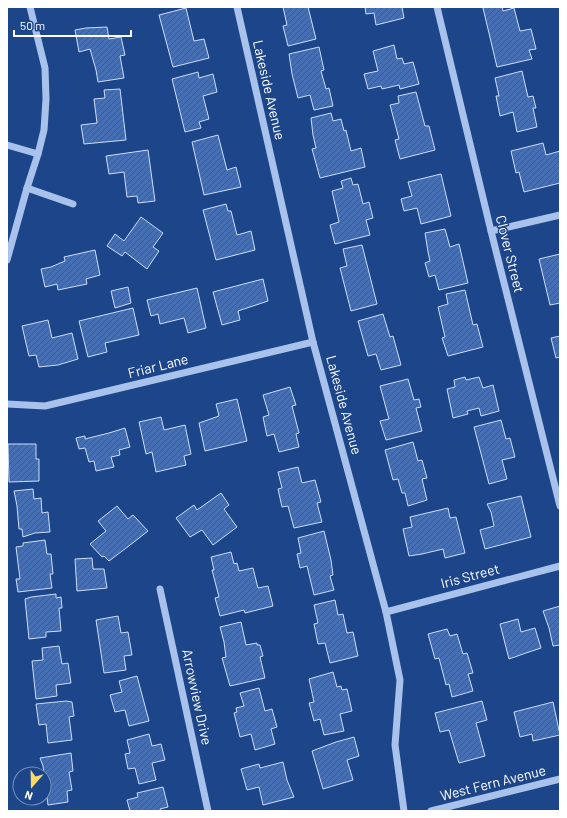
<svg xmlns="http://www.w3.org/2000/svg" width="567" height="818" font-family="Barlow,sans-serif">
	<style>
		.building { fill: url(#building-hatch); stroke: #cddef9 }
		.lines { fill: none; stroke-linecap: round; stroke-linejoin: round }
		.minor { stroke: #a8c2ec; stroke-width: 7 }
		.labels { text-anchor: middle; stroke-width: 3; stroke-linejoin: round; paint-order: stroke }
		.street-label { font-size: 14px; fill: #fff; stroke: #1d458a }
	</style>
	<defs>
		<pattern id="building-hatch" width="6" height="6" patternUnits="userSpaceOnUse"><rect width="6" height="6" fill="#456fb2"/><path d="M-1 1l2-2M0 6l6-6M5 7l2-2" fill="none" stroke="#495a75"/></pattern>
	</defs>
	<rect width="100%" height="100%" fill="#1d458a"/>
	<g class="building">
		<path d="M283,7H308L316,39L288,46L283,26L287,25Z"/>
		<path d="M365,7H402L404,18L376,25L374,13L366,14Z"/>
		<path d="M486,7H502L503,11L514,8L520,31L531,29L536,49L529,50L532,59L497,67L483,8Z"/>
		<path d="M186,8L194,41L204,39L209,58L173,67L159,15Z"/>
		<path d="M107,27L109,39L121,37L125,55L120,56L124,78L98,82L96,70L90,49L79,52L75,30L86,28Z"/>
		<path d="M394,45L397,59L402,58L404,64L413,62L419,84L400,89L399,85L382,89L381,86L368,89L364,74L378,71L373,51Z"/>
		<path d="M319,47L324,70L321,71L326,89L329,88L333,106L314,110L310,95L298,98L292,74L289,54Z"/>
		<path d="M522,71L528,97L533,96L536,108H533L537,127L517,132L513,112L500,116L496,96H499L495,78Z"/>
		<path d="M198,72L199,78L213,74L217,92L203,96L209,119L199,122L201,128L185,132L172,79Z"/>
		<path d="M120,89L126,140L84,144L81,125L97,123L94,99L105,98L104,90Z"/>
		<path d="M416,92L425,126H429L435,150L400,159L395,140L399,139L390,105L399,103L398,96Z"/>
		<path d="M331,113L333,121L341,119L344,131L346,130L351,151L361,148L365,167L320,178L312,149L316,148L313,135L311,118Z"/>
		<path d="M218,135L227,170L236,167L241,187L204,195L192,142Z"/>
		<path d="M543,143L546,155L560,151V183L524,192L519,172L516,173L511,151Z"/>
		<path d="M148,150L155,201L138,203L137,196L127,197L124,172L109,174L106,156Z"/>
		<path d="M441,174L451,216L421,224L417,208L404,211L401,199L412,196L408,182Z"/>
		<path d="M351,178L353,185L358,184L363,204L369,202L373,218L366,220L370,235L335,244L330,225L339,222L332,191L343,188L341,181Z"/>
		<path d="M226,204L228,211H231L237,235L251,231L255,250L216,260L203,210Z"/>
		<path d="M141,217L163,233L153,247L159,251L147,269L125,252L122,256L107,246L115,234L124,241Z"/>
		<path d="M445,229L450,247L459,244L468,283L439,290L435,275L429,277L425,263L430,261L428,252L425,233Z"/>
		<path d="M362,245L377,304L351,311L340,268L347,266L343,249Z"/>
		<path d="M95,250L100,275L86,279L87,284L58,290L57,284L45,287L41,269L51,267L65,261L64,257Z"/>
		<path d="M560,254V303L550,305L539,259Z"/>
		<path d="M263,279L268,301L238,311L240,320L222,325L213,292Z"/>
		<path d="M128,287L131,303L115,308L111,291Z"/>
		<path d="M197,288L206,328L188,333L184,318L160,324L158,314L151,316L147,300Z"/>
		<path d="M465,290L473,325L477,324L483,347L448,356L442,338L445,337L438,307L448,304L446,294Z"/>
		<path d="M133,308L139,335L105,343L107,352L88,357L79,321Z"/>
		<path d="M383,314L390,337L393,336L401,365L381,370L376,354L368,356L358,321Z"/>
		<path d="M48,320L52,338L72,333L78,359L58,365L39,367L36,355L29,356L22,326Z"/>
		<path d="M560,336V357L556,358L551,338Z"/>
		<path d="M465,377L466,380L479,377L483,388L493,385L499,411L481,416L479,408L467,411L468,414L453,418L447,389L455,387L454,380Z"/>
		<path d="M408,379L414,400L419,399L421,407L416,408L422,431L386,440L380,421L389,419L380,386Z"/>
		<path d="M290,387L296,405L292,406L299,433L296,434L299,447L279,452L274,434L267,436L263,417L269,415L263,395Z"/>
		<path d="M237,399L247,441L205,451L199,423L219,416L216,404Z"/>
		<path d="M161,417L164,430L185,425L191,454L184,456L186,465L156,472L152,452L146,454L139,422Z"/>
		<path d="M501,420L506,439L510,438L515,457L502,460L507,479L489,484L474,427Z"/>
		<path d="M125,428L130,447L119,450L120,455L111,457L114,467L96,471L94,461L89,462L85,448L79,449L76,438L85,436V439L109,433Z"/>
		<path d="M413,442L418,461L422,460L427,478L422,479L427,500L408,506L405,493H402L398,479L393,480L385,450Z"/>
		<path d="M8,444H36V459H39V481L9,482Z"/>
		<path d="M298,467L302,483L315,480L321,502L317,503L322,522L294,528L288,506L282,507L278,489L282,488L278,472Z"/>
		<path d="M33,489L34,499L41,498L42,513L48,512L50,532L35,533L23,537L22,529H19L17,506L14,491Z"/>
		<path d="M221,493L229,505L224,509L237,527L213,545L202,530L190,537L176,518L194,505L197,510Z"/>
		<path d="M521,496L531,537L485,549L480,530L494,526L491,512L487,504Z"/>
		<path d="M117,506L128,519L133,515L148,531L134,542L109,561L104,556L102,557L90,544L106,531L98,521Z"/>
		<path d="M448,508L450,518L456,517L465,553L445,558L443,549L422,554L409,556L403,529L412,527L410,517Z"/>
		<path d="M324,531L331,560L333,575L330,576L334,590L314,595L307,566L300,568L297,554L301,553L298,538Z"/>
		<path d="M45,540L47,554H51L53,574H50L52,588L18,592L16,579H20L16,547L23,546V543Z"/>
		<path d="M231,552L234,564L237,563L239,571L253,568L258,588L268,586L273,606L245,613L244,610L220,616L215,598L219,597L212,570H214L211,557Z"/>
		<path d="M92,558L93,569H104L107,588L77,591L75,559Z"/>
		<path d="M56,594V598L61,597L62,608H59L61,631L46,632V637L29,639L25,599L31,597Z"/>
		<path d="M335,600L338,615L343,614L347,633L353,632L358,656L330,663L325,643L318,644L314,624L318,623L314,605Z"/>
		<path d="M560,606V645L553,646L549,628L543,611Z"/>
		<path d="M118,616L121,633L128,632L132,655L124,656L126,670L104,673L96,620Z"/>
		<path d="M518,619L521,632L535,628L541,648L526,653L509,659L500,624Z"/>
		<path d="M241,622L246,645L257,643V645H260L263,656L260,657L265,678L230,686L222,658L226,657L224,642L220,627Z"/>
		<path d="M447,629L450,636L457,634L463,654L467,653L473,673L468,674L473,691L452,697L449,684L446,685L439,658L435,659L428,634Z"/>
		<path d="M59,646L62,664L68,663L71,683L56,685L57,696L36,699L32,661L43,660L42,648Z"/>
		<path d="M333,672L337,687L341,686L342,690L347,689L352,711L340,714L344,731L324,735L320,719L314,721L309,703L314,702L309,679Z"/>
		<path d="M137,676L149,721L129,726L125,710L115,712L110,695L122,692L119,681Z"/>
		<path d="M259,688L265,711L272,709L277,727L271,729L275,744L255,750L251,734L240,737L234,713L237,712L236,708L244,706L240,693Z"/>
		<path d="M66,701L72,702L74,716L69,717L72,740L48,743L46,724L39,725L36,704Z"/>
		<path d="M482,701L487,720L476,723L485,756L459,763L449,730L440,732L435,713Z"/>
		<path d="M553,702L560,735L533,741L532,734L520,737L514,712Z"/>
		<path d="M149,734L152,746L161,744L165,760L152,763L156,780L139,784L135,768L128,769L125,754L130,753L127,740Z"/>
		<path d="M354,737L359,756L347,760L353,780L323,789L312,751L336,742Z"/>
		<path d="M71,753L73,771L69,772L72,790L67,791L68,802L48,805L43,766L40,758Z"/>
		<path d="M283,762L287,780L294,797L263,805L259,787L247,790L241,769L259,764L260,768Z"/>
		<path d="M163,787L168,807L160,809L161,811H130L127,800L138,797L137,793Z"/>
	</g>
	<g class="lines">
		<g class="minor">
			<path d="M237,7L313,342L386,612L400,680L395,745L404,811"/>
			<path d="M437,7L491,231L560,506"/>
			<path d="M7,145L38,154"/>
			<path d="M27,188L73,204"/>
			<path d="M491,231L560,215"/>
			<path d="M7,260L27,188L38,154L44,130L46,99L45,68L30,7"/>
			<path d="M7,404L45,406L313,342"/>
			<path d="M160,589L208,811"/>
			<path d="M386,612L560,566"/>
			<path d="M431,811L560,779"/>
		</g>
	</g>
	<g class="labels">
		<g class="street-label">
			<text transform="translate(269 90) rotate(77)" y="5">Lakeside Avenue</text>
			<text transform="translate(510 254) rotate(76)" y="5">Clover Street</text>
			<text transform="translate(158 366) rotate(-14)" y="5">Friar Lane</text>
			<text transform="translate(344 405) rotate(75)" y="5">Lakeside Avenue</text>
			<text transform="translate(470 576) rotate(-15)" y="5">Iris Street</text>
			<text transform="translate(197 697) rotate(78)" y="5">Arrowview Drive</text>
			<text transform="translate(493 783) rotate(-14)" y="5">West Fern Avenue</text>
		</g>
	</g>
	<rect width="567" height="818" fill="none" stroke="#ffffff" stroke-width="16"/>
	<g transform="translate(32 786) rotate(200)"><circle r="19" fill="#1d458a" stroke="#778fb9"/>
	<path d="M0-3L7 15L0 10L-7 15Z" fill="#fcda66"/>
	<text y="-6" font-size="11" font-weight="bold" text-anchor="middle" fill="#ffffff">N</text>
	</g>
	<path d="M14 30v6h117v-6" fill="none" stroke="#ffffff" stroke-width="2"/>
	<text x="20" y="30" font-size="12" fill="#ffffff" stroke="#1d458a" stroke-width="3" paint-order="stroke">50 m</text>
</svg>
